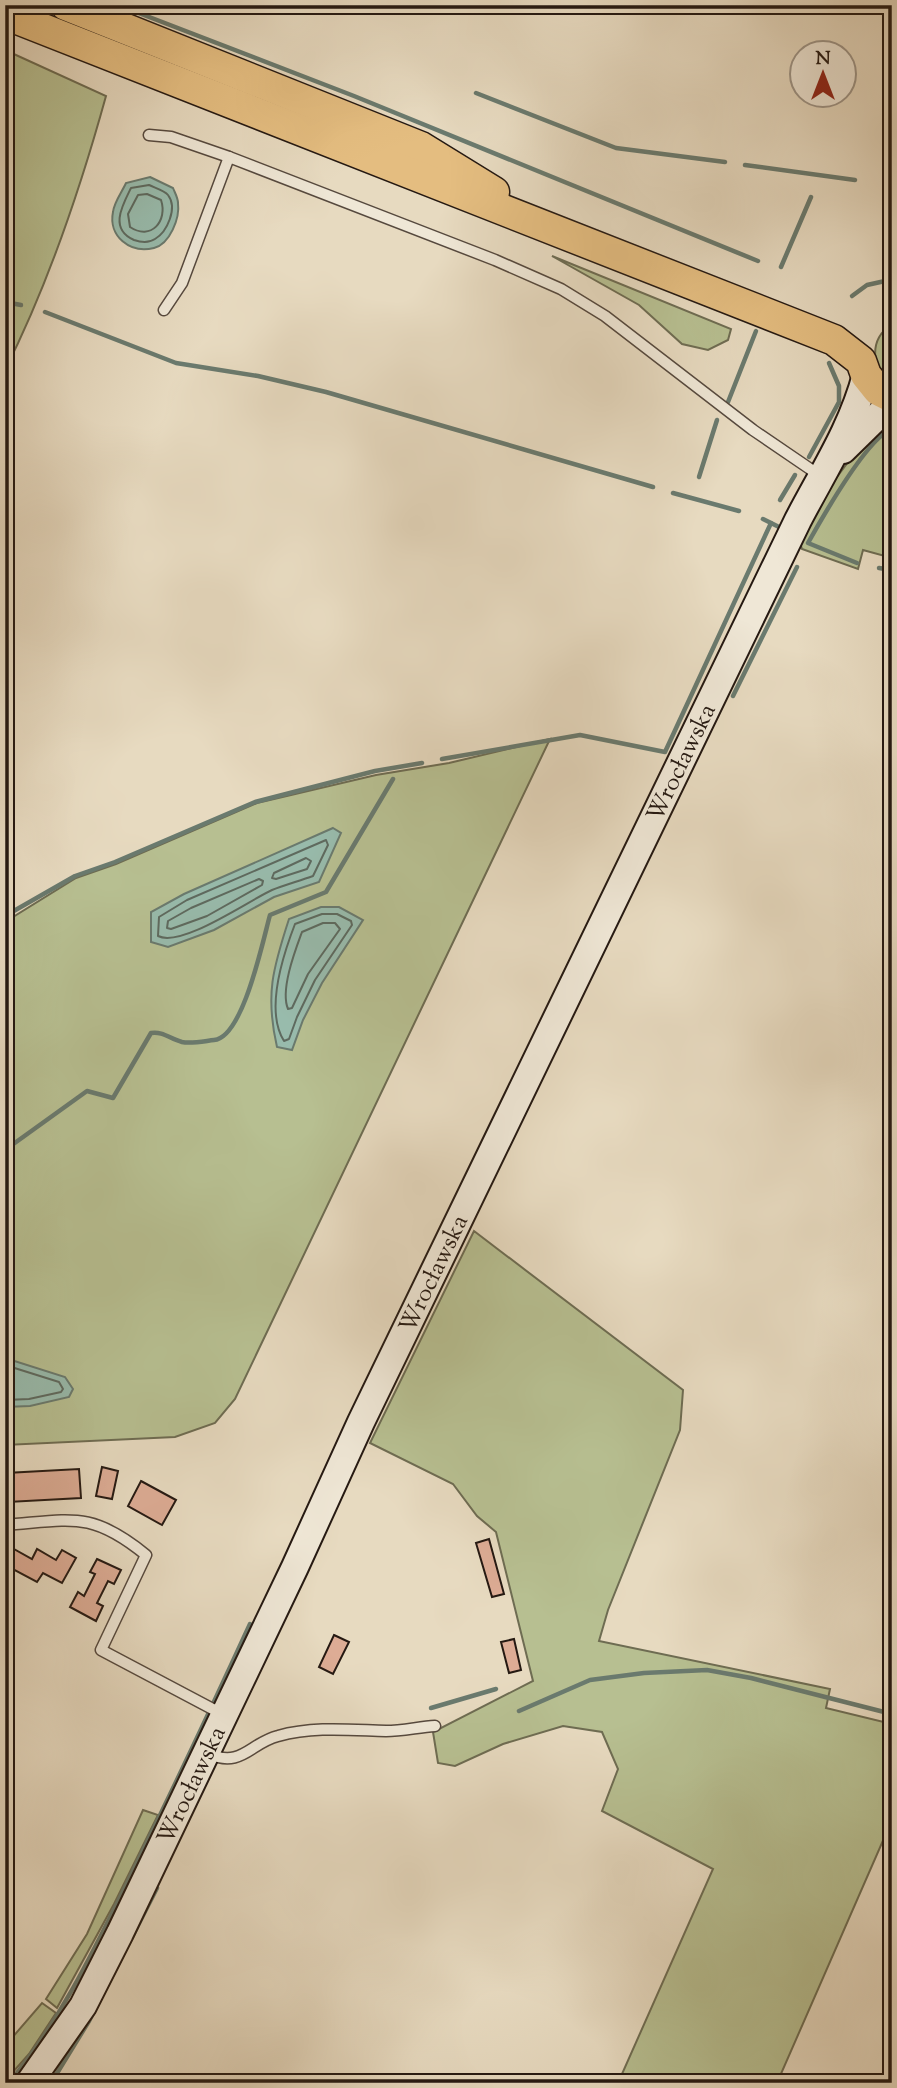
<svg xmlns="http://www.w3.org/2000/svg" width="897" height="2088" font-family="'Sorts Mill Goudy',serif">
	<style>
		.green { fill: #b7bf91; stroke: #6e6c52; stroke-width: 2 }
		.water { fill: #98bbac; stroke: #6a7a6e; stroke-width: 2 }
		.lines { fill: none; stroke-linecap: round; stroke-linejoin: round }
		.shore { stroke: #5e6a5f; stroke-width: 2 }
		.stream { stroke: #6a7a6e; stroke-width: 4.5 }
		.building { fill: #ddac95; stroke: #251912; stroke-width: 2 }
		.lane-casing { stroke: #56493e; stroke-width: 13 }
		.secondary-casing { stroke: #251912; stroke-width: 30 }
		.primary-casing { stroke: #251912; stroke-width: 33 }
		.lane { stroke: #efe7d6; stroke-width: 10 }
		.secondary { stroke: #efe7d6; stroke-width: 26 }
		.primary { stroke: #e4bd80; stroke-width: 30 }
		.labels { text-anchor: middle; stroke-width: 7; stroke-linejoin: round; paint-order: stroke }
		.street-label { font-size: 24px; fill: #251912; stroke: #efe7d6 }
	</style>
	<rect width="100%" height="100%" fill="#e7dac0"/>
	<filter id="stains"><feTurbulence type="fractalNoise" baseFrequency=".00286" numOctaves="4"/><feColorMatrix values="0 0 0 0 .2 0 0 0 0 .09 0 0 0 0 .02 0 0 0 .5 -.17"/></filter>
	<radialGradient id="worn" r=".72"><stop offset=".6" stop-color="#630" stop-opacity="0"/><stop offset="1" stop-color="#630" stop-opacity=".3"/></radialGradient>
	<g class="green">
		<path d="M5,50L106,96C80,190 49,283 5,370Z"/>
		<path d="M552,256L731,329L728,340L708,350L682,344L639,305Z"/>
		<path d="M892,324V384C870,368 869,339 892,324Z"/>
		<path d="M892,417V558L863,550L858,569L802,549L800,543L834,481L863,442Z"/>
		<path d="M550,739L235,1399L215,1423L175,1437L5,1445V922L76,878L116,864L257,803L376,775L449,763Z"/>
		<path d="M474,1231L683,1390L680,1430L608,1610L599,1641L830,1689L826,1708L892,1724V1820L777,2083H618L713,1869L602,1811L618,1769L602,1732L563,1726L503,1744L455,1766L438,1763L433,1732L533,1681L496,1532L477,1516L453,1484L370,1443Z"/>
		<path d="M143,1810L158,1815L114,1904L57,2008L46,1999L87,1934Z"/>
		<path d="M42,2003L56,2013L29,2054L5,2081V2046Z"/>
	</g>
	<g class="water">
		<path d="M150,177L173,188C175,193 178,198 178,203C180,218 170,244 154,248C130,254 108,236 113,212C114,202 122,192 126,183Z"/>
		<path d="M333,828L341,833L319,882L274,897L214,930L168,947L151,942V912L184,894Z"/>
		<path d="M321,907H339L363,920L322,983L303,1020L292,1050L277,1047C265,995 273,968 289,919Z"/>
		<path d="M5,1358L65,1377L73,1389L69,1397L30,1406L5,1407Z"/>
	</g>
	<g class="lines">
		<g class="shore">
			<path d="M149,185C155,188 164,190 168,195C178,208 167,232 155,239C149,243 140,242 134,240C109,229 122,206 131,188Z"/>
			<path d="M147,194L161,200C168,221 151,241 130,227L128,214L138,195Z"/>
			<path d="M326,840L328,845L313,876C299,881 285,885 272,890C248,901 181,948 158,936L159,917L187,900Z"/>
			<path d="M306,858L311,861L307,869L276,879L272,878L274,873Z"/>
			<path d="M259,879L263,881L262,885L207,916L171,929L167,928L168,921L191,908Z"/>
			<path d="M322,914H337L351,921L352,925L315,980L297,1017L289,1039L284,1041C265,1011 283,955 295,924Z"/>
			<path d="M323,923H335L340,929L308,974L292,1008L288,1009C280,990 295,951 302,932Z"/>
			<path d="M5,1365L59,1382L63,1389L61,1392L29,1399L5,1400"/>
		</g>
		<g class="stream">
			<path d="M118,5L354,96L758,261"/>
			<path d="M476,93L616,148L725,162"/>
			<path d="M745,165L855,180"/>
			<path d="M781,267L811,197"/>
			<path d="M852,296L867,285L885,281L892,275"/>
			<path d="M5,302L21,305"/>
			<path d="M45,312L176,363L258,376L326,392L653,487"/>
			<path d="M728,402L756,331"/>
			<path d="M809,457L839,402V386L829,363"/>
			<path d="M699,477L717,420"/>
			<path d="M673,493L739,511"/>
			<path d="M780,500L795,475"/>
			<path d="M763,519L779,527"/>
			<path d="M857,563L808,543C822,518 867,438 892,429"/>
			<path d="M879,568L892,570"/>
			<path d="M733,696L797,567"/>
			<path d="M442,759L580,735L665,752L771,523"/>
			<path d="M5,916L75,876L115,862L255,802L375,771L422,763"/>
			<path d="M5,1150L87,1091L113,1098L151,1033C163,1031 170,1039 182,1042C191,1044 205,1041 214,1040C243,1038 263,940 270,915L326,892L393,779"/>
			<path d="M431,1708L496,1689"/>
			<path d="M519,1711L590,1680L644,1673L707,1670L751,1678L892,1714"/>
			<path d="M9,2083C62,2019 97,1944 133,1871C173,1789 212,1707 250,1624"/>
			<path d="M51,2083L89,2021L157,1888"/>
		</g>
	</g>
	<g class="building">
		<path d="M102,1467L118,1471L112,1499L96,1496Z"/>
		<path d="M79,1469L81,1498L8,1502L6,1473Z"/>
		<path d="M141,1481L176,1500L162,1525L128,1506Z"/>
		<path d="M489,1539L504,1594L492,1597L476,1543Z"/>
		<path d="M5,1544L32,1559L37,1549L56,1560L62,1550L76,1558L62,1583L43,1573L37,1582L5,1565Z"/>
		<path d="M97,1559L121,1570L114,1584L108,1581L97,1603L103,1606L96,1621L70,1607L78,1592L84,1596L95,1574L90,1572Z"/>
		<path d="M334,1635L349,1642L333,1674L319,1667Z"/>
		<path d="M514,1639L521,1670L509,1673L501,1642Z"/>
	</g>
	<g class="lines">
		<defs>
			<g id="lane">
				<path d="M149,135L171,137L229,157L495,260L561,289L605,316L753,430L819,475"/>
				<path d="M164,310L182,283L229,157"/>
				<path d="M5,1525C71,1520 91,1510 146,1555L101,1650L224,1715"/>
				<path d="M209,1754C242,1768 250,1743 278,1736C314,1726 350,1730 386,1731C402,1731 419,1727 435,1726"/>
			</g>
			<g id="secondary">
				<path d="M843,450L892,402"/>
				<path id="s1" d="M29,2083L83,2006L120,1933L295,1567L361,1422L798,520C823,472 852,428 866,375"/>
			</g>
			<g id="primary">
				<path d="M66,5L421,147L494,192"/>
				<path d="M5,14L834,340L861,361L866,375L878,390L892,397"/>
			</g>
		</defs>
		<use href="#lane" class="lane-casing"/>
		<use href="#secondary" class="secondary-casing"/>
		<use href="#primary" class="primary-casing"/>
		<use href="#lane" class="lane"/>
		<use href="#secondary" class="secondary"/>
		<use href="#primary" class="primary"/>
	</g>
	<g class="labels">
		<g class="street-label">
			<text dy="8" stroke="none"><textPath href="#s1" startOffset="1474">Wrocławska</textPath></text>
			<text dy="8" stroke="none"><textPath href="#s1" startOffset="906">Wrocławska</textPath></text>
			<text dy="8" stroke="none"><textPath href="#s1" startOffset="340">Wrocławska</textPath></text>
		</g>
	</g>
	<rect width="897" height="2088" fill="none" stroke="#e7dac0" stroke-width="28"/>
	<rect x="7" y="7" width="883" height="2074" fill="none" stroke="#251912" stroke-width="3.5"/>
	<rect x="14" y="14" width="869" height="2060" fill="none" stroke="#251912" stroke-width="2"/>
	<g transform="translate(823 74)"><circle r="33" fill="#efe7d6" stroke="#9e9588" stroke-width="2"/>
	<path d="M0-5L12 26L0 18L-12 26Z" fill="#8f2418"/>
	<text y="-10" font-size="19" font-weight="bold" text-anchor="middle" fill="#251912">N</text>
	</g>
	<rect width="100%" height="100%" filter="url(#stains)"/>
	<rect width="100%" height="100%" fill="url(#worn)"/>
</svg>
